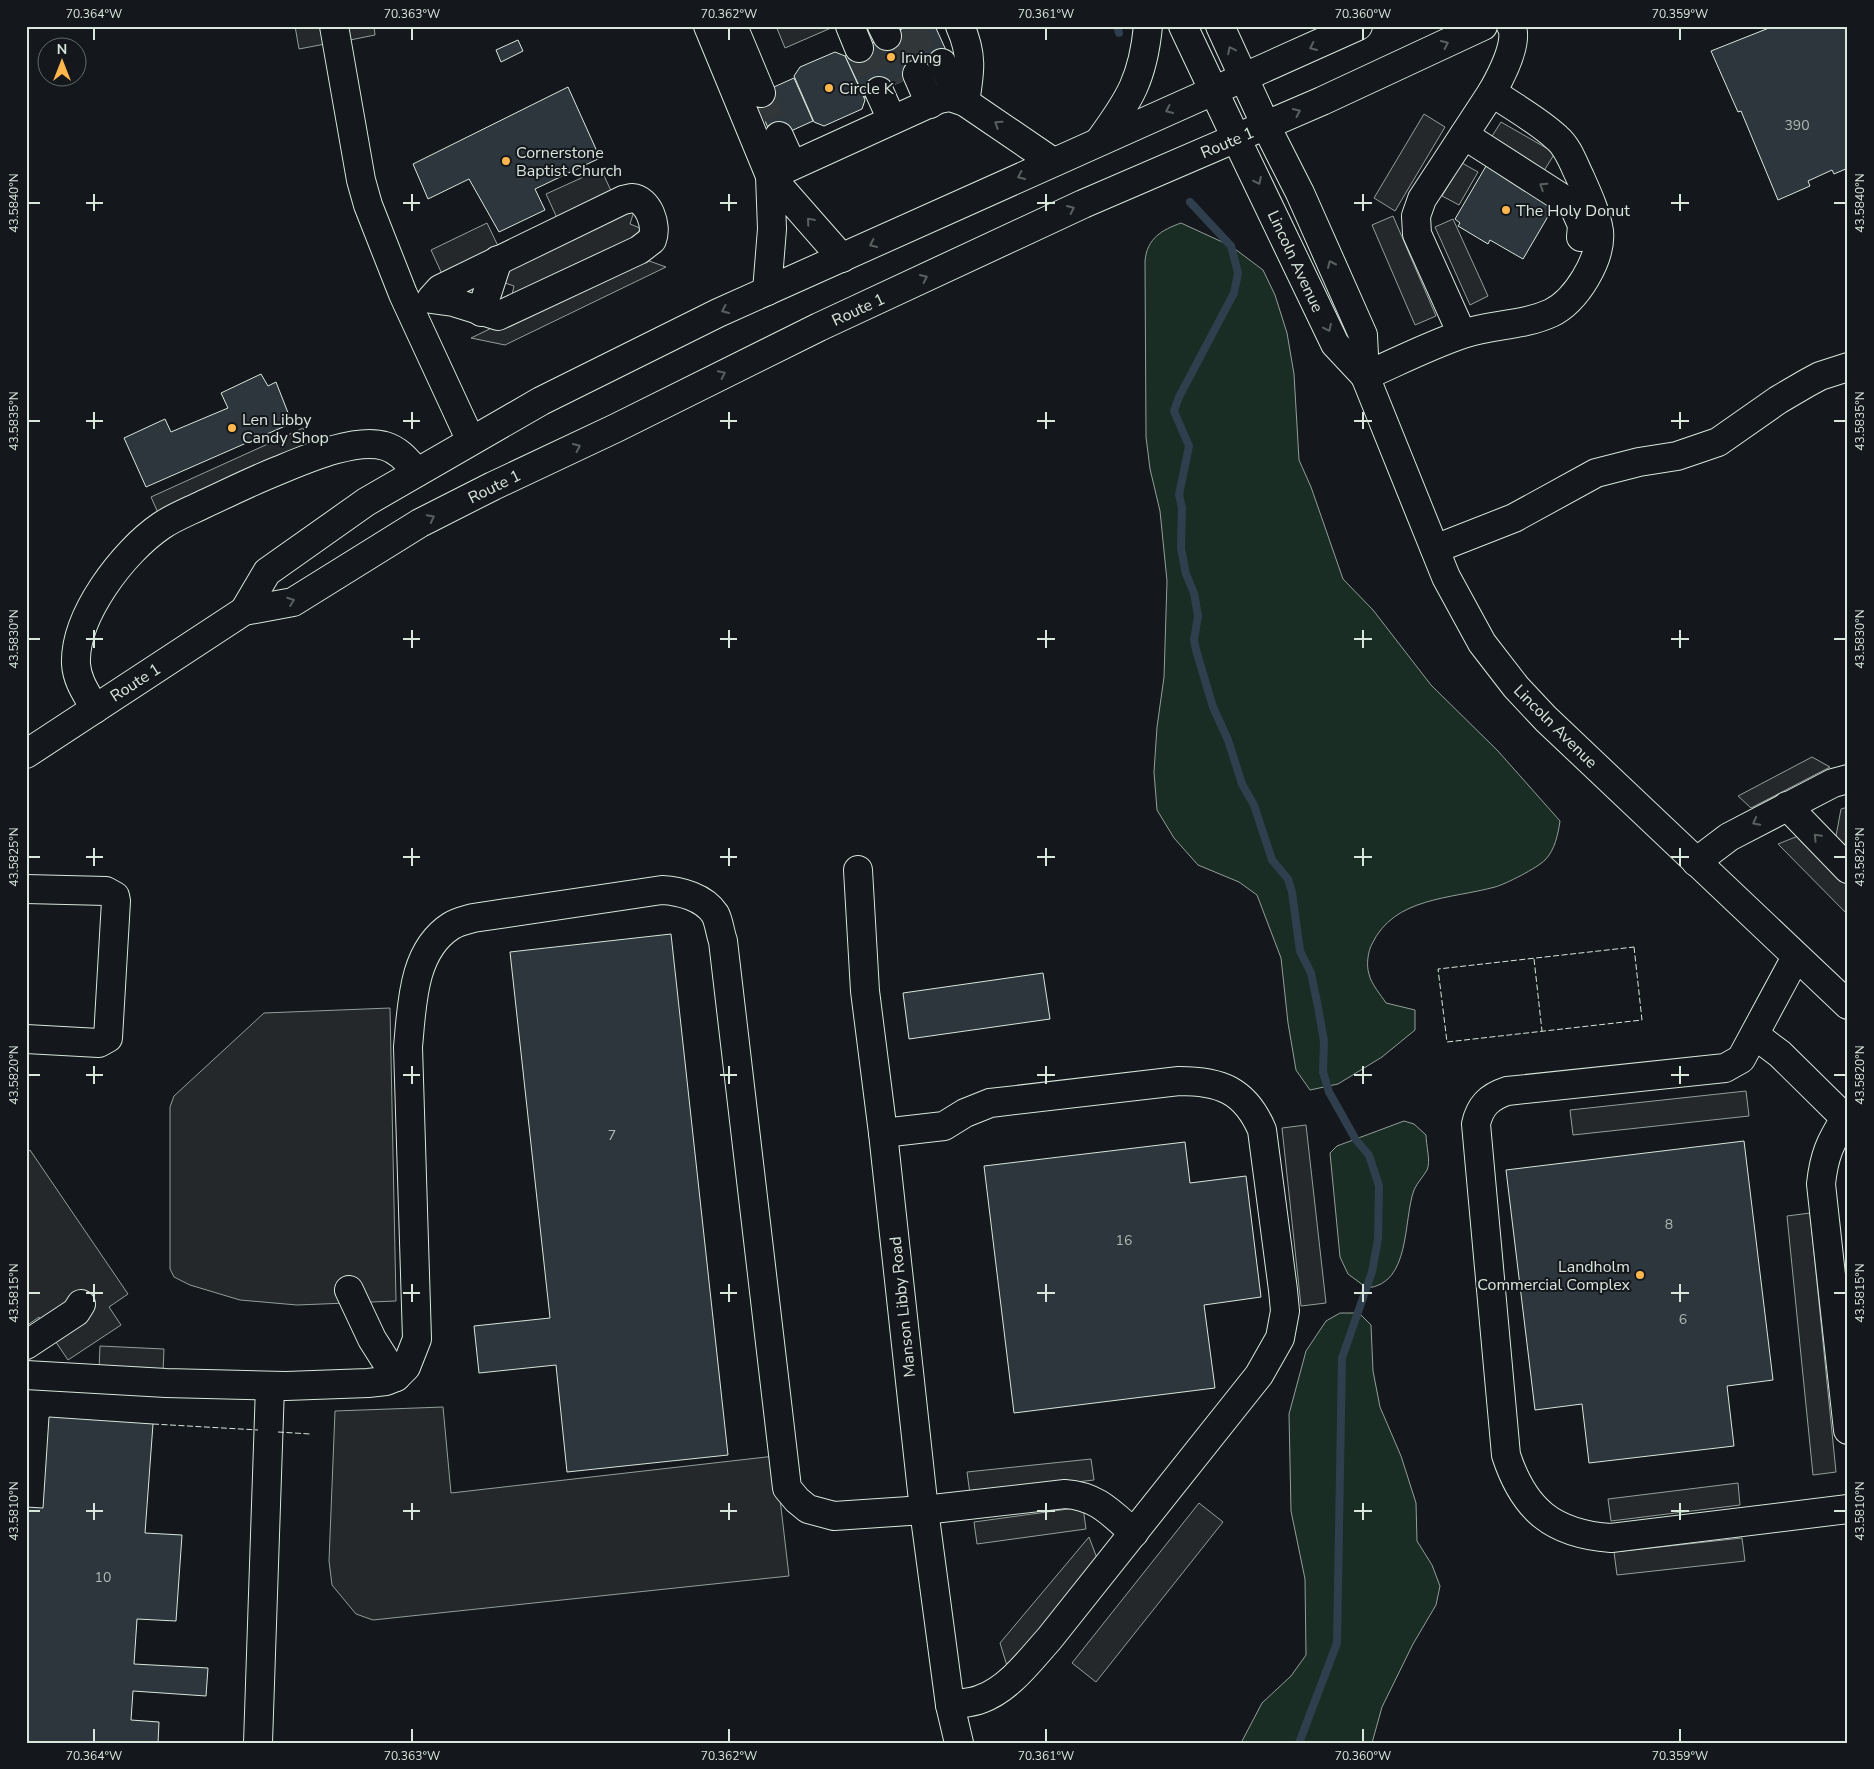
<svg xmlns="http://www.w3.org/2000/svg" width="1874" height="1769" font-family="'Nunito Sans',sans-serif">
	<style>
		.green { fill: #1a2d24; stroke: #939e99 }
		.parking { fill: #24282b; stroke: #939e99 }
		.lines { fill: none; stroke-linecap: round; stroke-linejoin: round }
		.stream { stroke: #2f3f4d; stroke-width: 8 }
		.building { fill: #2c363c; stroke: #d8e6dc }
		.minor-tunnel { stroke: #313739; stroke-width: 28; stroke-dasharray: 28 14; stroke-linecap: butt }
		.minor-casing { stroke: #d8e6dc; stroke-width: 30 }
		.major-casing { stroke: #d8e6dc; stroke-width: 30 }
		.minor { stroke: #14181c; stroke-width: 28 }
		.major { stroke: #14181c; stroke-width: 28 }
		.fence { stroke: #d8e6dc; stroke-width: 1; stroke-dasharray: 6 2.5; stroke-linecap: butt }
		.oneway { stroke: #59605f }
		.ticks { fill: none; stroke: #d8e6dc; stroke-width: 2 }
		.poi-dot { fill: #ffb74d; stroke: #14181c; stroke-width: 2 }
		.labels { text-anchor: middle; stroke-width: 4; stroke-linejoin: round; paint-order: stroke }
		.number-label { font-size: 14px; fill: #adbab4 }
		.poi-label { font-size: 16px; fill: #d8e6dc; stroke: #14181c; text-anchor: start }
		.street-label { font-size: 16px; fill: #d8e6dc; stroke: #14181c }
		.neatline { fill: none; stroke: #d8e6dc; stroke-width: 2 }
		.ticks-label { font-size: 12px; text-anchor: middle; fill: #d8e6dc }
	</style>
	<rect width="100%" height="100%" fill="#14181c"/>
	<g class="green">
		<path d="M1181,223L1231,246L1263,270L1275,295L1287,333L1294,374L1299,460L1311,487L1343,579L1373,610L1431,685L1498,751L1560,821C1558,834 1555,850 1545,860C1537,868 1506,884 1495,887C1451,899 1394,897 1372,944C1368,951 1366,965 1369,974C1371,984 1381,995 1386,1003L1415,1010V1030L1382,1057L1338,1084L1310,1090L1296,1070L1288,1023L1281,958L1257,895L1239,882L1198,865L1174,838L1157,810L1154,772L1157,727L1164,677L1167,581L1160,511L1150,469L1146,437L1145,261C1147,238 1162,230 1181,223Z"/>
		<path d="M1404,1121L1414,1124L1426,1135C1426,1145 1431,1162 1427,1170C1423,1177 1417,1183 1414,1190C1403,1220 1411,1284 1367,1288L1348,1274L1340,1257L1330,1153L1337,1146Z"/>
		<path d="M1340,1313H1359L1371,1325L1373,1371L1380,1407L1401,1456L1416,1503L1417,1541L1432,1565L1440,1586L1436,1605L1413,1644L1382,1707L1372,1743H1241L1262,1703L1291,1676L1306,1655L1305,1579L1291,1511L1289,1414L1306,1351L1326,1321Z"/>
	</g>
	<g class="parking">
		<path d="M295,26H322L325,44L299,49Z"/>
		<path d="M347,26H374L375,35L350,40Z"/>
		<path d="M776,26H830L831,28L785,48Z"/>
		<path d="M1424,114L1445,127L1395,211L1374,198Z"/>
		<path d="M1501,122L1555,153L1542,174L1489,141Z"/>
		<path d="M1462,163L1478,172L1459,205L1442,196Z"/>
		<path d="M601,169L612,193L557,218L546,194Z"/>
		<path d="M635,208L630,224L640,228L636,241L510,303L514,286L505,283L511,267Z"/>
		<path d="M1393,216L1436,316L1415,325L1372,225Z"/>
		<path d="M1453,219L1488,296L1470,305L1435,227Z"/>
		<path d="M487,223L499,248L442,274L431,250Z"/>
		<path d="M638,257L666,267L505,345L471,338Z"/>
		<path d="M303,428L311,446L159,515L151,497Z"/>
		<path d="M1812,757L1830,767L1751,808L1738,796Z"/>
		<path d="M1848,807V848L1836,836L1841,809Z"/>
		<path d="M1798,836L1848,886V915L1778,844Z"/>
		<path d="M390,1008L396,1301L297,1305L240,1300L190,1285L174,1277L170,1269V1107L174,1096L264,1013Z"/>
		<path d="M1746,1091L1749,1116L1573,1135L1570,1110Z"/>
		<path d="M1306,1125L1326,1303L1301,1306L1282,1128Z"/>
		<path d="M30,1150L128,1294L109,1307L121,1325L68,1360L39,1317L26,1326V1153Z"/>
		<path d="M1810,1213L1836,1472L1813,1475L1787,1216Z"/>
		<path d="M100,1346L164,1349L163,1372L99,1369Z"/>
		<path d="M443,1407L451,1493L775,1456L789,1576L373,1620L356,1614L332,1585L329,1561L335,1411Z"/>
		<path d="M1091,1459L1094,1480L970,1494L967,1472Z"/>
		<path d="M1738,1483L1740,1505L1611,1521L1608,1499Z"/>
		<path d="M1199,1503L1223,1522L1096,1682L1072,1663Z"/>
		<path d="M1083,1507L1086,1529L977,1544L974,1522Z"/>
		<path d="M1089,1537L1098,1561L1007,1666L1000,1643Z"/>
		<path d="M1742,1538L1745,1561L1617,1575L1614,1552Z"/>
	</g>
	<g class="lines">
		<g class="stream">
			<path d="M1117,26L1119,33"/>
			<path d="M1190,202L1231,246L1238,273L1234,293L1179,397L1174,411L1189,446L1179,495L1182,508L1181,548L1186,574L1194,593L1198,616L1194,640L1196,650L1213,707L1228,740L1242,784L1254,805L1272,860L1288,879L1292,892L1300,951L1311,973L1318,1007L1324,1041L1323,1072L1329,1092L1356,1140L1369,1155L1379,1186L1378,1239L1372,1272L1342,1358L1337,1643L1299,1743"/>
		</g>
	</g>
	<g class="building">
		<path d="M908,26H935L950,59L865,98L845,56Z"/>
		<path d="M1774,26L1848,27V168L1834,174L1832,170L1808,181L1810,186L1778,200L1741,111L1738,112L1711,51Z"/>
		<path d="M518,40L523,51L501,62L496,50Z"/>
		<path d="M835,52L845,56L865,100L862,109L824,126L814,122L794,76L800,67Z"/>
		<path d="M794,78L813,121L773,139L754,96Z"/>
		<path d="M568,87L600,158L535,189L545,210L499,232L469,179L428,199L413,164Z"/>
		<path d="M1489,161L1557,201L1523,259L1490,240L1488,244L1458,226L1460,223L1455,219Z"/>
		<path d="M261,374L268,386L276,382L292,423L146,487L124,438L165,419L171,432L228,408L221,393Z"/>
		<path d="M671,934L728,1455L567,1472L556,1365L479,1373L474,1326L550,1318L510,952Z"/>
		<path d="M1043,973L1050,1019L909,1039L903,993Z"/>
		<path d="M1744,1141L1773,1380L1727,1386L1734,1446L1589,1463L1582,1404L1535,1410L1506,1170Z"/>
		<path d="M1185,1142L1190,1183L1246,1176L1261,1297L1204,1305L1215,1388L1014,1413L984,1166Z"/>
		<path d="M49,1417L153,1424L145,1533L182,1535L176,1621L137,1619L134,1664L208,1668L206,1696L133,1691L131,1720L159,1722L158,1743H26V1507L43,1508Z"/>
	</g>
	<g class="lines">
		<g class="minor-tunnel">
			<path d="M911,26L930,68"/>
			<path d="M887,36L906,80"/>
			<path d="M859,48L879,91"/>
			<path d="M761,93L779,136"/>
		</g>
		<defs>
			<g id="minor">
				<path d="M334,26L361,180L368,205L403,294L471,441"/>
				<path d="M708,26L770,176L939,99L950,97L965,102L1053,162"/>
				<path d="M733,26L761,93"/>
				<path d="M850,26L859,48"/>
				<path d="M882,26L887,36"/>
				<path d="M960,26C973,55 970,72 965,102"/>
				<path d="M942,63L958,98"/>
				<path d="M917,74L930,104"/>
				<path d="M879,91L892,120"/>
				<path d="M1492,92C1500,78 1520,41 1511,26"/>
				<path d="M1266,126L1300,193L1363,335L1365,376L1446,577L1482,643L1516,687L1546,719L1848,1005"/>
				<path d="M1464,135L1573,205L1582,225L1581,237"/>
				<path d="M779,136L792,165"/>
				<path d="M1236,138L1335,344L1365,376"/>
				<path d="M632,198C648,199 658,225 652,240L639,250L498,316L453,302L431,299L440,289L623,200Z"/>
				<path d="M767,291L772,229L770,176L842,258"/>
				<path d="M481,312L498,260"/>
				<path d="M1365,376C1397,362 1430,345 1463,334C1492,324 1523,326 1551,313C1576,301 1602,259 1599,231C1596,212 1588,195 1580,177C1574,165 1568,147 1557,138C1538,120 1513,107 1492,92L1422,199L1416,216L1417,234L1462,334"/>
				<path d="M1435,549L1514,518L1596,473L1639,462L1677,456L1718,442L1778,400L1807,383L1820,376L1848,367"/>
				<path d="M95,709C87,694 77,681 76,664C74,616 123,552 161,526C174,517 190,511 204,504C228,493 252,481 277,471C304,460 355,437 385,446C399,450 408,462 417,472"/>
				<path d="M1787,806L1848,869"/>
				<path d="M1696,862L1729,837L1833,783L1848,779"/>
				<path d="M858,870L865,991L883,1133L924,1510L950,1705L959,1743"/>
				<path d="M26,889L106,891L115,896L116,901L108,1038L99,1043L26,1039"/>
				<path d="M1796,957L1741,1059L1725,1068L1507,1091C1489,1097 1480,1106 1476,1124L1506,1455C1524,1510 1553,1534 1611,1538L1848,1509"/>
				<path d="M1755,1035L1780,1054L1848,1121"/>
				<path d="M1845,1119C1830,1142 1824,1156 1821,1184L1848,1430"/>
				<path d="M883,1133L944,1126L965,1113L990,1103L1179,1081C1220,1081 1245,1090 1262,1130L1283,1290L1285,1311L1280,1338L1259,1375L1049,1639C1030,1660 1009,1689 981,1699C972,1703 960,1703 950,1705"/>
				<path d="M349,1290L372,1339L396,1377"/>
				<path d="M26,1345L76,1312L81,1304"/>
				<path d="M26,1375L166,1383L286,1386L368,1383L386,1381L396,1377L406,1367L417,1339L408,1047C412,1006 412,951 451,926C457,922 466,920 473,918L662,890C680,891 704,897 715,914C719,921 720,933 723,941L787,1488L797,1500L808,1509L834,1516L924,1510L1065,1494C1097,1496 1111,1513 1134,1533"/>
				<path d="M258,1743L270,1386"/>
			</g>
			<g id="major">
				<path d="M1183,26L1236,138"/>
				<path d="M1220,26L1266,126"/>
				<path d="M1100,140C1130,99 1143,78 1148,26"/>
				<path d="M244,611L267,572L366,502L541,401L718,313L1358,26"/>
				<path d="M26,754L244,611L293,602L420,523L493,486L616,428L819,327L1083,204L1322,101L1483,26"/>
			</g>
		</defs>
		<use href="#minor" class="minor-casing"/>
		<use href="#major" class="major-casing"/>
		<use href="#minor" class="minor"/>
		<use href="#major" class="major"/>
		<g class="fence">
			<path d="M1634,947L1642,1020L1447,1042L1438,969Z"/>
			<path d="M1534,959L1542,1031"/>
			<path d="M153,1424L258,1430"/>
			<path d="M278,1432L310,1434"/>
		</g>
	</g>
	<defs><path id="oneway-chevron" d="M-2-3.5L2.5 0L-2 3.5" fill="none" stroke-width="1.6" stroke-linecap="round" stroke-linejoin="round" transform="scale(1.25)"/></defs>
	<g class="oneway">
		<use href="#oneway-chevron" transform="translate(1445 44) rotate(-25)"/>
		<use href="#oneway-chevron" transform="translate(1313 47) rotate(155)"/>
		<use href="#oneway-chevron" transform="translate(1231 50) rotate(-116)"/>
		<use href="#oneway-chevron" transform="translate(1169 110) rotate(156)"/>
		<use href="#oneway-chevron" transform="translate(1297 112) rotate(-24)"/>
		<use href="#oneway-chevron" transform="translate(998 124) rotate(-146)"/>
		<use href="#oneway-chevron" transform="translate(1021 176) rotate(155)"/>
		<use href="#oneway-chevron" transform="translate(1258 181) rotate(64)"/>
		<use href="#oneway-chevron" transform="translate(1543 186) rotate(-147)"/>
		<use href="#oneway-chevron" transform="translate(1071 209) rotate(-25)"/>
		<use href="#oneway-chevron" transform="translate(810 221) rotate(-131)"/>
		<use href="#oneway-chevron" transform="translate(873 244) rotate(155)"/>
		<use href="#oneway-chevron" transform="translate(1331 264) rotate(-114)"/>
		<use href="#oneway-chevron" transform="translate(924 278) rotate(-25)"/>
		<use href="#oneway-chevron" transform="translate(725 310) rotate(156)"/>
		<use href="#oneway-chevron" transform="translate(1328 328) rotate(65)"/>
		<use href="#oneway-chevron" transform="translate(722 374) rotate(-26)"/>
		<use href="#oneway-chevron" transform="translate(577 447) rotate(-25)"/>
		<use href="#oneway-chevron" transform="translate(431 518) rotate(-27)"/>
		<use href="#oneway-chevron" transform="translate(291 601) rotate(-20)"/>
		<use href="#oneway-chevron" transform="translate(1756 822) rotate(152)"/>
		<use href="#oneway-chevron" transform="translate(1817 837) rotate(-134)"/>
	</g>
	<path class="ticks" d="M94,28V40M412,28V40M729,28V40M1046,28V40M1363,28V40M1680,28V40M94,194V211M412,194V211M729,194V211M1046,194V211M1363,194V211M1680,194V211M28,203H40M86,203H103M403,203H420M720,203H737M1037,203H1055M1354,203H1372M1671,203H1689M1834,203H1846M94,412V429M412,412V429M729,412V429M1046,412V429M1363,412V429M1680,412V429M28,421H40M86,421H103M403,421H420M720,421H737M1037,421H1055M1354,421H1372M1671,421H1689M1834,421H1846M94,630V648M412,630V648M729,630V648M1046,630V648M1363,630V648M1680,630V648M28,639H40M86,639H103M403,639H420M720,639H737M1037,639H1055M1354,639H1372M1671,639H1689M1834,639H1846M94,848V866M412,848V866M729,848V866M1046,848V866M1363,848V866M1680,848V866M28,857H40M86,857H103M403,857H420M720,857H737M1037,857H1055M1354,857H1372M1671,857H1689M1834,857H1846M94,1066V1084M412,1066V1084M729,1066V1084M1046,1066V1084M1363,1066V1084M1680,1066V1084M28,1075H40M86,1075H103M403,1075H420M720,1075H737M1037,1075H1055M1354,1075H1372M1671,1075H1689M1834,1075H1846M94,1284V1302M412,1284V1302M729,1284V1302M1046,1284V1302M1363,1284V1302M1680,1284V1302M28,1293H40M86,1293H103M403,1293H420M720,1293H737M1037,1293H1055M1354,1293H1372M1671,1293H1689M1834,1293H1846M94,1503V1520M412,1503V1520M729,1503V1520M1046,1503V1520M1363,1503V1520M1680,1503V1520M28,1511H40M86,1511H103M403,1511H420M720,1511H737M1037,1511H1055M1354,1511H1372M1671,1511H1689M1834,1511H1846M94,1729V1742M412,1729V1742M729,1729V1742M1046,1729V1742M1363,1729V1742M1680,1729V1742"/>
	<g class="poi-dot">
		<circle cx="891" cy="57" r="5"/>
		<circle cx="829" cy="88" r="5"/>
		<circle cx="506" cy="161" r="5"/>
		<circle cx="1506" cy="210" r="5"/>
		<circle cx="232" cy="428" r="5"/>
		<circle cx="1640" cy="1275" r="5"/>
	</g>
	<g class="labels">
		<g class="number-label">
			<text x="1797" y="130">390</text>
			<text x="612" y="1140">7</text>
			<text x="1669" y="1229">8</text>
			<text x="1124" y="1245">16</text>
			<text x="1683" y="1324">6</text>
			<text x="103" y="1582">10</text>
		</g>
		<g class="poi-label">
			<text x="901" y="63">Irving</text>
			<text x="839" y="94">Circle K</text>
			<text x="516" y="158">Cornerstone<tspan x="516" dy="18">Baptist Church</tspan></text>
			<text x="1516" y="216">The Holy Donut</text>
			<text x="242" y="425">Len Libby<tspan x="242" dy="18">Candy Shop</tspan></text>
			<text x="1630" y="1272" text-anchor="end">Landholm<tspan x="1630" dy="18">Commercial Complex</tspan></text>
		</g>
		<g class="street-label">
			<text transform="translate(1227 142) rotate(-23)" y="6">Route 1</text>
			<text transform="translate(1296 261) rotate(65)" y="6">Lincoln Avenue</text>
			<text transform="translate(858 309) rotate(-25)" y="6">Route 1</text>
			<text transform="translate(494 486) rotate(-26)" y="6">Route 1</text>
			<text transform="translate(135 682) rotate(-33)" y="6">Route 1</text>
			<text transform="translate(1556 726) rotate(45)" y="6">Lincoln Avenue</text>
			<text transform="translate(902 1307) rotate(-96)" y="6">Manson Libby Road</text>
		</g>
	</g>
	<rect width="1874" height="1769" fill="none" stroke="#14181c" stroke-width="55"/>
	<g transform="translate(62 62)"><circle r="24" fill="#14181c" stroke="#626a69"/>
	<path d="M0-4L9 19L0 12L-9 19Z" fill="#ffb74d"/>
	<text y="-8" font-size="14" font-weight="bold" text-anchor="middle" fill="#d8e6dc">N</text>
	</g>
	<rect x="28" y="28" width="1818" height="1714" class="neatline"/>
	<g class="ticks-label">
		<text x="94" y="18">70.364°W</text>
		<text x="412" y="18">70.363°W</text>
		<text x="729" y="18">70.362°W</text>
		<text x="1046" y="18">70.361°W</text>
		<text x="1363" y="18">70.360°W</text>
		<text x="1680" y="18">70.359°W</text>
		<text transform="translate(14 203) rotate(-90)" y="4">43.5840°N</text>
		<text transform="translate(1860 203) rotate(-90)" y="4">43.5840°N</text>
		<text transform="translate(14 421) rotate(-90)" y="4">43.5835°N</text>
		<text transform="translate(1860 421) rotate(-90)" y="4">43.5835°N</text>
		<text transform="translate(14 639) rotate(-90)" y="4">43.5830°N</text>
		<text transform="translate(1860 639) rotate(-90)" y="4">43.5830°N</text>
		<text transform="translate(14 857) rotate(-90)" y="4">43.5825°N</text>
		<text transform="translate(1860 857) rotate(-90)" y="4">43.5825°N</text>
		<text transform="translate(14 1075) rotate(-90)" y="4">43.5820°N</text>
		<text transform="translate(1860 1075) rotate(-90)" y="4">43.5820°N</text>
		<text transform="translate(14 1293) rotate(-90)" y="4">43.5815°N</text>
		<text transform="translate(1860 1293) rotate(-90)" y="4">43.5815°N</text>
		<text transform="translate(14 1511) rotate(-90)" y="4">43.5810°N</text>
		<text transform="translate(1860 1511) rotate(-90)" y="4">43.5810°N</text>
		<text x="94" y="1760">70.364°W</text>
		<text x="412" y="1760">70.363°W</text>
		<text x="729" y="1760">70.362°W</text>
		<text x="1046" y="1760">70.361°W</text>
		<text x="1363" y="1760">70.360°W</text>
		<text x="1680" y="1760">70.359°W</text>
	</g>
</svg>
